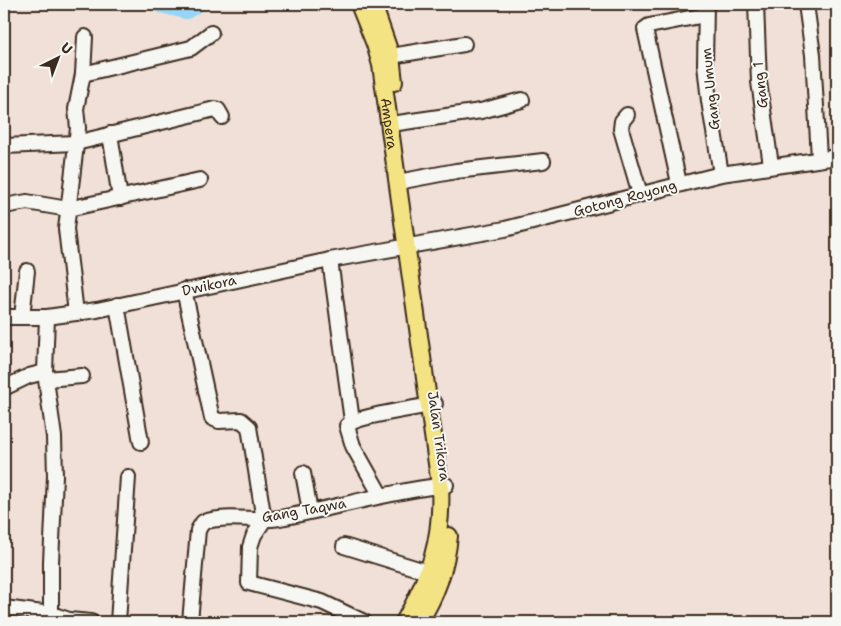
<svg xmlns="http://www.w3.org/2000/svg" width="841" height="626" font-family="'Shantell Sans',sans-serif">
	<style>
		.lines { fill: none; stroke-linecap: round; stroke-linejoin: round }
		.river { stroke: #95d5f7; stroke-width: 18 }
		.minor-casing { stroke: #3b2a1e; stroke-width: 18 }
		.major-casing { stroke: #3b2a1e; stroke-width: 20 }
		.minor { stroke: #f6f6f2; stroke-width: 14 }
		.major { stroke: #f4e382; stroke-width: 16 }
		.labels { text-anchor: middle; stroke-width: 4; stroke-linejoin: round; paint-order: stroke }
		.street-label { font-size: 14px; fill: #3b2a1e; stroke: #f6f6f2 }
	</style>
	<rect width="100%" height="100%" fill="#f0e0d7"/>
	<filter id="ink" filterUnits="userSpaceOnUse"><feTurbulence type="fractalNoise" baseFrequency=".02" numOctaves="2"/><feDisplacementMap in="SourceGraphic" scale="10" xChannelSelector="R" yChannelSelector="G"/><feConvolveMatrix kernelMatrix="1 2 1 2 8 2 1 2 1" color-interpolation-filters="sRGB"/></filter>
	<g filter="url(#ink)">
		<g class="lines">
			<path class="river" d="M161,4L186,10L196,4"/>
			<defs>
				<g id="minor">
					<path d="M706,4L705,65L709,101L721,174"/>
					<path d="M756,4L759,82L771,165"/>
					<path d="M806,4L813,55L819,158"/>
					<path d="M391,56L464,44"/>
					<path d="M83,74L191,48L211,33"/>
					<path d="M627,115L622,121L621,129L640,194"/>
					<path d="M398,123L481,111L522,100"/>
					<path d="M110,134L120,198"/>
					<path d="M4,146L76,143L215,109L218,110L222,117"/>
					<path d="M398,182L456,171L543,161"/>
					<path d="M679,183L645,29L649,26L705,15"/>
					<path d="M4,206L27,202L68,209L200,180"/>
					<path d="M330,260L352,421"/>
					<path d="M184,290L212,418L219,421L241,420L249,427L264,520L254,535L250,547L249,583L322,602L364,622"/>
					<path d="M117,305L141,442"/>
					<path d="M76,313L66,229L78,128L76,109L83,74L85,37"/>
					<path d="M4,317H47L97,310L330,260L505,229L721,174L837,157"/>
					<path d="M22,317L27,271"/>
					<path d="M47,317L45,372L54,437L55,476L51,562V614"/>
					<path d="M46,379L82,376"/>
					<path d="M4,388L29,376L45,372"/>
					<path d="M303,473L310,511"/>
					<path d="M380,494L353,446L347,426C354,416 419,408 435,404"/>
					<path d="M344,546L428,572"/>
					<path d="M4,608L51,614L69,620L91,622"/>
					<path d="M118,622L128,477"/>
					<path d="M190,622L198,530L203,522C229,514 254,522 280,518C336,508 390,491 446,485"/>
				</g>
				<g id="major">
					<path id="s1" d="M359,4L375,44L381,65L440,485C443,538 430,577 404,622"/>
					<path d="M373,4L391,56L394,82"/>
					<path d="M419,622C436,596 446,567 449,536"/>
				</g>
			</defs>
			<use href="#minor" class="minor-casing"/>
			<use href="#major" class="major-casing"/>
			<use href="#minor" class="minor"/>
			<use href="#major" class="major"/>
		</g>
	</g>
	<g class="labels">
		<g class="street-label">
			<text transform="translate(760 85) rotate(-96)" y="5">Gang 1</text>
			<text transform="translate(710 89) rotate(-96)" y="5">Gang Umum</text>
			<text dy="5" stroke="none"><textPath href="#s1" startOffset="124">Ampera</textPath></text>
			<text transform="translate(625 198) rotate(-15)" y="5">Gotong Royong</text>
			<text transform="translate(209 285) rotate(-12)" y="5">Dwikora</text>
			<text transform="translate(439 436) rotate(82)" y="5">Jalan Trikora</text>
			<text transform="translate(304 510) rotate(-10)" y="5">Gang Taqwa</text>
		</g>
	</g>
	<rect width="841" height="626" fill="none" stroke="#f6f6f2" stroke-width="20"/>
	<rect x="10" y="10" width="821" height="606" fill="none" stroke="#3b2a1e" stroke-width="2" filter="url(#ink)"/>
	<g transform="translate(58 58) rotate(42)" stroke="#f6f6f2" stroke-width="4" paint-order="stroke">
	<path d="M0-4L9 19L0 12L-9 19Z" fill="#3b2a1e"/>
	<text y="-8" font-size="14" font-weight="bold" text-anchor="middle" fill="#3b2a1e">U</text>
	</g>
</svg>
